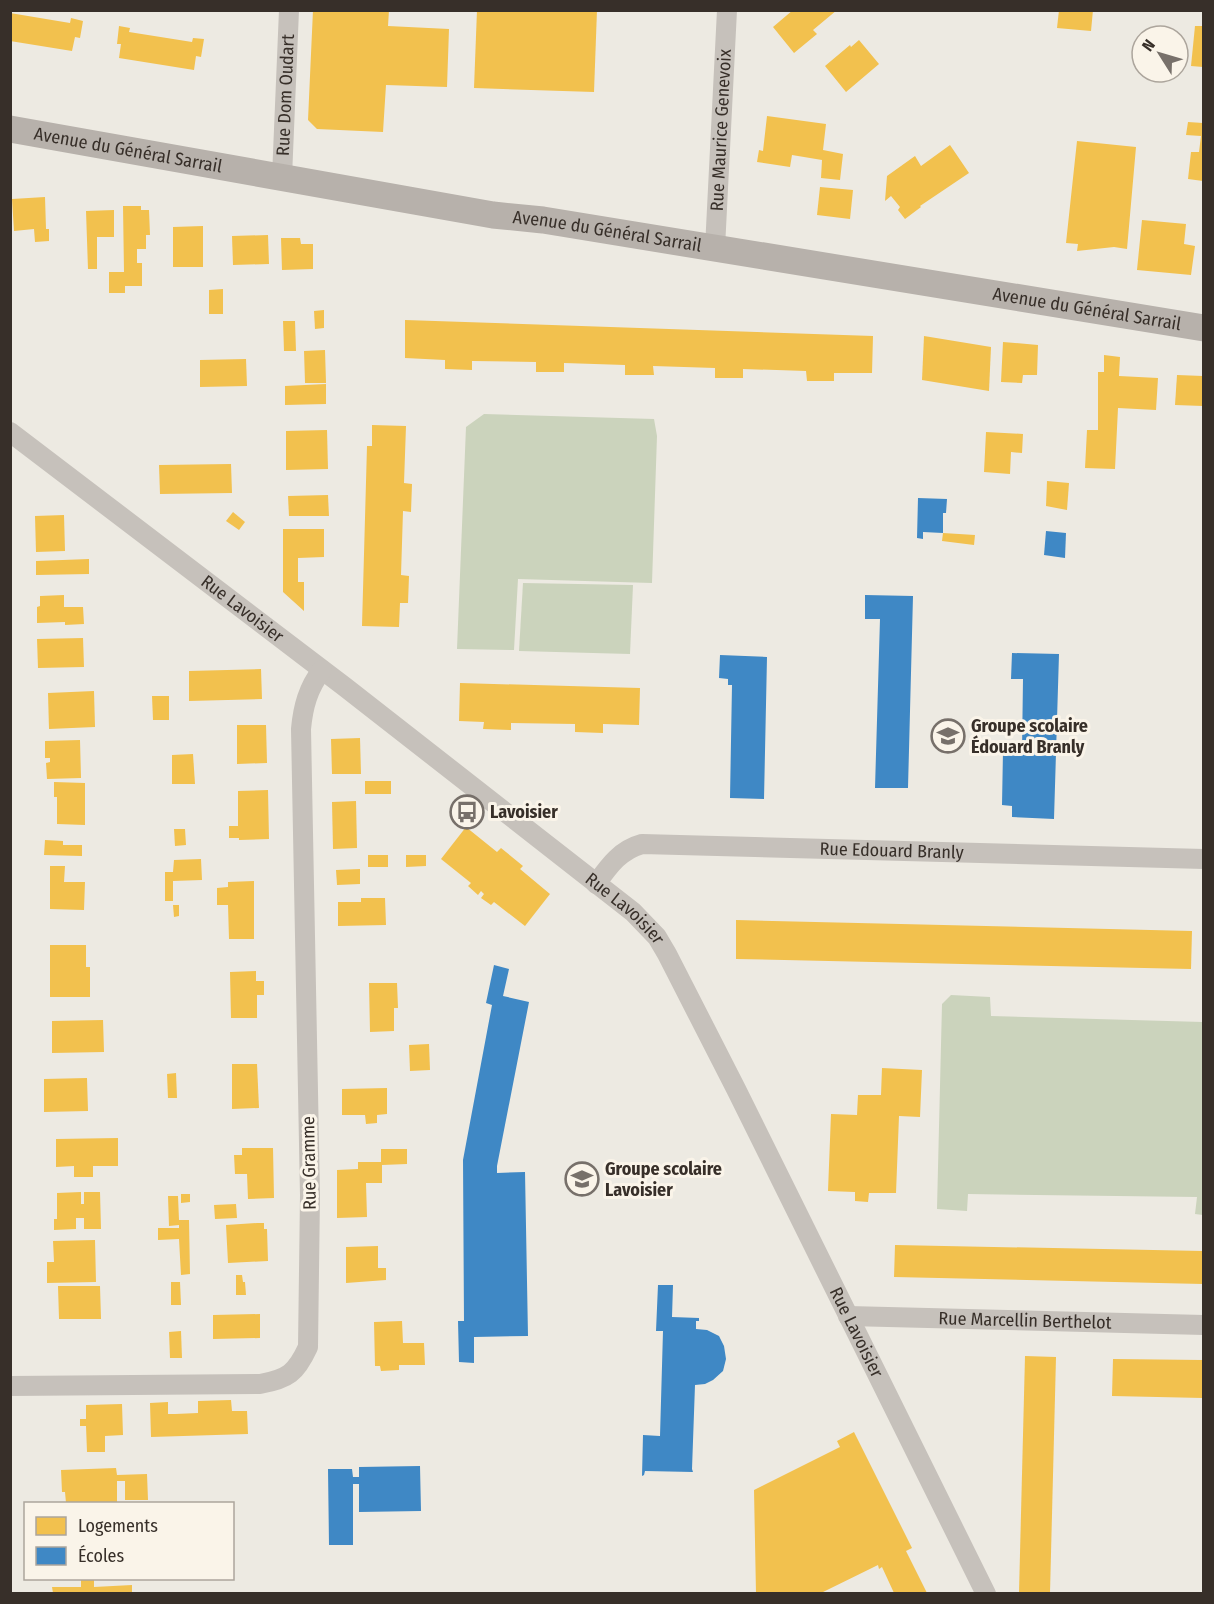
<svg xmlns="http://www.w3.org/2000/svg" width="1214" height="1604" font-family="'Fira Sans Condensed',sans-serif">
	<style>
		.green { fill: #cbd3bc }
		.homes { fill: #f2c14e }
		.schools { fill: #3f88c5 }
		.lines { fill: none; stroke-linecap: round; stroke-linejoin: round }
		.minor { stroke: #c6c1bb; stroke-width: 20 }
		.secondary { stroke: #b7b1ab; stroke-width: 27 }
		.labels { text-anchor: middle; stroke-width: 6; stroke-linejoin: round; paint-order: stroke }
		.street-label { font-size: 18px; fill: #372f29; stroke: #faf4e9 }
		.poi-label { font-size: 18px; font-weight: bold; fill: #372f29; stroke: #faf4e9; text-anchor: start }
	</style>
	<rect width="100%" height="100%" fill="#edeae2"/>
	<g class="green">
		<path d="M484,414L654,419L657,436L652,583L518,579L514,650L457,649L466,427Z"/>
		<path d="M523,583L633,585L630,654L519,651Z"/>
		<path d="M951,995L990,997L991,1016L1203,1022V1215L1195,1214L1197,1197L968,1194L967,1211L937,1209L942,1004Z"/>
	</g>
	<g class="homes">
		<path d="M313,10H389L388,26L449,29L447,87L386,85L383,132L317,129L308,120Z"/>
		<path d="M477,10H597L594,92L474,88Z"/>
		<path d="M793,10H837L813,30L817,34L794,53L773,27Z"/>
		<path d="M1059,10H1093L1091,31L1057,28Z"/>
		<path d="M10,13L70,23L71,18L83,21L80,38L75,37L72,51L10,41Z"/>
		<path d="M119,26L130,28L129,32L192,42L193,38L204,39L201,57L196,56L194,70L119,58L121,44H117Z"/>
		<path d="M1195,26H1203V67L1191,66Z"/>
		<path d="M859,40L879,64L846,92L825,66L850,45L851,47Z"/>
		<path d="M767,116L826,124L823,150L843,154L840,180L821,178L822,160L792,155L790,167L757,162L759,150L763,151Z"/>
		<path d="M1188,122L1203,123V181L1188,179L1191,152H1199L1201,136L1186,135Z"/>
		<path d="M1077,141L1136,147L1127,249L1114,247L1077,251L1078,244L1066,243Z"/>
		<path d="M950,145L969,173L920,206L921,207L905,219L898,210L900,207L891,196L885,201L887,176L915,156L921,166Z"/>
		<path d="M820,187L853,190L850,219L817,215Z"/>
		<path d="M45,197L46,229H49V241L35,242L34,229L14,231L12,199Z"/>
		<path d="M123,206H141V210H149L150,235H146V249H137V263H142V286H125V293H109V272H124Z"/>
		<path d="M114,210V237H97V269H88L86,211Z"/>
		<path d="M1142,220L1186,224L1184,244L1195,246L1191,275L1137,270Z"/>
		<path d="M203,226V267H173V227Z"/>
		<path d="M268,235L269,264L233,265L232,236Z"/>
		<path d="M281,238H300L301,244H313V269L282,270Z"/>
		<path d="M223,289V314H209V290Z"/>
		<path d="M324,310V328L315,329L314,311Z"/>
		<path d="M405,320L873,336L872,373H834V381H807L806,371L743,369V378H715V368L653,366L654,375H625V365L564,363V372H536V362L472,361V370L445,369V360L405,358Z"/>
		<path d="M283,321H295L296,351H284Z"/>
		<path d="M924,336L991,347L989,391L922,380Z"/>
		<path d="M1003,342L1038,345L1037,375H1023L1022,383L1001,382Z"/>
		<path d="M325,350L326,383H305L304,351Z"/>
		<path d="M1104,355L1120,357L1119,376L1158,378L1156,410L1118,408L1115,469L1085,468L1087,430H1098V372H1104Z"/>
		<path d="M246,359L247,386L200,387V360Z"/>
		<path d="M1177,375L1203,376V406L1175,405Z"/>
		<path d="M326,384V404L285,405V386Z"/>
		<path d="M372,425L406,426L404,483L412,484L411,512L403,511L401,575L409,576L408,603H400L399,627L362,626L367,446H372Z"/>
		<path d="M327,430L328,469L286,470V431Z"/>
		<path d="M986,432L1023,434L1022,453L1011,452L1010,474L984,472Z"/>
		<path d="M231,464L232,493L160,494L159,465Z"/>
		<path d="M1047,481L1069,483L1067,510L1046,506Z"/>
		<path d="M328,495L329,516H289L288,496Z"/>
		<path d="M233,512L245,522L239,530L226,521Z"/>
		<path d="M64,515L65,551L36,552L35,516Z"/>
		<path d="M283,529H324V557L298,558V582H304V611L283,592Z"/>
		<path d="M943,533L975,535L974,545L942,541Z"/>
		<path d="M89,559V574L36,575V561Z"/>
		<path d="M64,595V607H83L84,624L65,625V622L37,623V607L40,606V596Z"/>
		<path d="M83,638L84,667L38,668L37,639Z"/>
		<path d="M261,669L262,699L189,701V671Z"/>
		<path d="M460,683L640,688L639,725L603,724V733L575,732V724L511,723V730L483,729L484,722L459,721Z"/>
		<path d="M94,691L95,727L49,729L48,693Z"/>
		<path d="M152,696H169V720H153Z"/>
		<path d="M237,725H266L267,763L237,764Z"/>
		<path d="M360,738L361,774H332L331,739Z"/>
		<path d="M80,740L81,778L47,779L46,763L50,762V758H45V741Z"/>
		<path d="M193,754L195,784H172V755Z"/>
		<rect x="365" y="781" width="26" height="13"/>
		<path d="M54,782L85,783V825L57,824V797H54Z"/>
		<path d="M268,790L269,839L239,840V838H229V826H238V791Z"/>
		<path d="M356,801L357,848L333,849L332,802Z"/>
		<path d="M466,827L497,852L501,848L523,866L520,869L550,894L525,926L494,902L491,905L481,898L484,894L481,891L478,895L468,886L471,883L441,859Z"/>
		<path d="M174,829H185L186,845L175,846Z"/>
		<path d="M45,840L63,841V845H82V856L44,855Z"/>
		<rect x="368" y="855" width="20" height="12"/>
		<path d="M406,855H426V866L406,867Z"/>
		<path d="M201,859L202,880L173,881V901H165V872H173L174,860Z"/>
		<path d="M50,866H65L64,882H85L84,910L50,909Z"/>
		<path d="M360,869V884L337,885L336,870Z"/>
		<path d="M254,881V939H229L228,905H217V888L228,887V882Z"/>
		<path d="M361,898H385L386,925L338,926V902H361Z"/>
		<path d="M173,905H179V916L174,917Z"/>
		<path d="M736,920L1192,931L1191,969L736,959Z"/>
		<path d="M50,945H86V967H90V997H50Z"/>
		<path d="M256,971V981H264V995H257V1018H231L230,972Z"/>
		<path d="M369,983H397L398,1008H394V1031L370,1032Z"/>
		<path d="M103,1020L104,1052L52,1053V1021Z"/>
		<path d="M429,1044L430,1070L410,1071L409,1045Z"/>
		<path d="M232,1064H257L259,1108L232,1109Z"/>
		<path d="M882,1068L922,1070L920,1117L899,1116L896,1193H869L868,1202L855,1201V1192L828,1191L831,1114L857,1115L858,1095H881Z"/>
		<path d="M176,1073L177,1098H168L167,1074Z"/>
		<path d="M87,1078L88,1111L44,1112V1079Z"/>
		<path d="M387,1088V1114L377,1115V1123L366,1124L365,1115H342V1089Z"/>
		<path d="M118,1138V1166H93V1177H74V1166L56,1167V1139Z"/>
		<path d="M242,1148H273L274,1198L248,1199L247,1174H235L234,1155H242Z"/>
		<path d="M381,1149H407V1164L382,1165V1183H366L367,1217L337,1218V1170L358,1169V1162H381Z"/>
		<path d="M81,1192V1204H84V1192H100L101,1229H84V1218H76V1229L54,1230V1219H57V1193Z"/>
		<path d="M181,1194H190V1202L181,1203Z"/>
		<path d="M168,1196H178L179,1220H189L190,1274L181,1275L179,1239L158,1240V1228H179V1225L169,1226Z"/>
		<path d="M236,1204L237,1218L215,1219L214,1205Z"/>
		<path d="M257,1223H264V1229H267L268,1261L228,1263L226,1225Z"/>
		<path d="M95,1240L96,1282L47,1283V1262H54L53,1241Z"/>
		<path d="M895,1245L1203,1251V1284L894,1277Z"/>
		<path d="M378,1246V1268H386V1280L346,1283V1247Z"/>
		<path d="M236,1275H242L243,1282H245L246,1295H236Z"/>
		<path d="M171,1282H180L181,1305H171Z"/>
		<path d="M58,1286H100L101,1319H59Z"/>
		<path d="M260,1314V1338L213,1339V1315Z"/>
		<path d="M402,1321L403,1343H424L425,1365H399V1370L381,1371L380,1366H375L374,1322Z"/>
		<path d="M181,1331L182,1358H170L169,1332Z"/>
		<path d="M1025,1356L1056,1357L1050,1593H1019Z"/>
		<path d="M1113,1359L1203,1360V1398L1112,1396Z"/>
		<path d="M231,1400L232,1411H247L248,1434L151,1437L150,1403L168,1402V1414H175L198,1413V1401Z"/>
		<path d="M122,1404L123,1435L105,1436V1452H87L86,1426H80V1419H86V1405Z"/>
		<path d="M854,1432L912,1548L906,1551L927,1593H894L882,1567L879,1569L878,1565L821,1593H756L754,1490L840,1447L837,1441Z"/>
		<path d="M116,1468L117,1475L147,1474L148,1500H125V1481H117V1503H66L65,1492H62L61,1470Z"/>
		<path d="M81,1578H94V1587L132,1585V1593H53L52,1587H81Z"/>
	</g>
	<g class="schools">
		<path d="M918,498L947,499L946,513H943V533L923,532V539L917,538Z"/>
		<path d="M1046,531L1066,533L1065,558L1044,555Z"/>
		<path d="M865,595L913,596L908,788H875L880,619H865Z"/>
		<path d="M1012,653L1059,654L1054,819L1012,817V806L1002,805L1003,751H1022L1023,679H1011Z"/>
		<path d="M720,655L767,657L764,799L730,798L732,685H728V679L719,678Z"/>
		<path d="M494,965L509,969L503,996L529,1002L497,1166V1173L525,1172L528,1336L474,1337V1363L459,1362L458,1321H464L463,1160L492,1005L486,1003Z"/>
		<path d="M658,1285H673L672,1317L699,1318V1321H696V1329L707,1330L719,1336L724,1346L726,1359L723,1371L713,1380L705,1384L695,1385L692,1469L693,1472L645,1471L644,1475L642,1476L643,1435L660,1436L663,1331H656Z"/>
		<path d="M420,1466L421,1511L359,1512V1484H353V1545H329L328,1469H352L353,1477H359V1467Z"/>
	</g>
	<g class="lines">
		<g class="minor">
			<path id="s1" d="M282,177L289,10"/>
			<path id="s2" d="M715,248L727,10"/>
			<path id="s3" d="M10,432L345,687L633,912L657,937L667,954L736,1089L986,1594"/>
			<path id="s4" d="M596,884C609,866 620,850 642,844L1204,859"/>
			<path id="s5" d="M848,1316L1204,1325"/>
			<path d="M10,1386L260,1384C288,1379 296,1373 308,1347L310,1195L301,729C303,707 308,688 322,670"/>
		</g>
		<path class="secondary" id="s6" d="M10,129L493,215L543,220L1204,328"/>
	</g>
	<defs>
		<symbol id="school-ring" viewBox="-11 -11 22 22"><circle r="9.5" fill="#faf4e9" stroke="#77706a" stroke-width="1.5"/><path d="M0-5L7-2L0 1L-7-2ZM-4 1L0 2.5L4 1V4Q0 6-4 4Z" fill="#77706a"/></symbol>
		<symbol id="bus-ring" viewBox="-11 -11 22 22"><circle r="9.5" fill="#faf4e9" stroke="#77706a" stroke-width="1.5"/><path d="M-5-6H5V4H4V6H2V4H-2V6H-4V4H-5ZM-3.5-4V0h7V-4ZM-3.5 1.2v1.5H-2V1.2ZM2 1.2v1.5H3.5V1.2Z" fill="#77706a"/></symbol>
	</defs>
	<g fill-rule="evenodd">
		<use href="#school-ring" x="929" y="717" width="38" height="38"/>
		<use href="#bus-ring" x="448" y="793" width="38" height="38"/>
		<use href="#school-ring" x="563" y="1160" width="38" height="38"/>
	</g>
	<g class="labels">
		<g class="street-label">
			<text dy="6" stroke="none"><textPath href="#s1" startOffset="82">Rue Dom Oudart</textPath></text>
			<text dy="6" stroke="none"><textPath href="#s2" startOffset="118">Rue Maurice Genevoix</textPath></text>
			<text dy="6" stroke="none"><textPath href="#s6" startOffset="120">Avenue du Général Sarrail</textPath></text>
			<text dy="6" stroke="none"><textPath href="#s6" startOffset="606">Avenue du Général Sarrail</textPath></text>
			<text dy="6" stroke="none"><textPath href="#s6" startOffset="1092">Avenue du Général Sarrail</textPath></text>
			<text dy="6" stroke="none"><textPath href="#s3" startOffset="292">Rue Lavoisier</textPath></text>
			<text dy="6" stroke="none"><textPath href="#s4" startOffset="312">Rue Edouard Branly</textPath></text>
			<text dy="6" stroke="none"><textPath href="#s3" startOffset="778">Rue Lavoisier</textPath></text>
			<text transform="translate(309 1163) rotate(-91)" y="6">Rue Gramme</text>
			<text dy="6" stroke="none"><textPath href="#s5" startOffset="177">Rue Marcellin Berthelot</textPath></text>
			<text dy="6" stroke="none"><textPath href="#s3" startOffset="1264">Rue Lavoisier</textPath></text>
		</g>
		<g class="poi-label">
			<text x="971" y="732">Groupe scolaire<tspan x="971" dy="21">Édouard Branly</tspan></text>
			<text x="490" y="818">Lavoisier</text>
			<text x="605" y="1175">Groupe scolaire<tspan x="605" dy="21">Lavoisier</tspan></text>
		</g>
	</g>
	<rect width="1214" height="1604" fill="none" stroke="#372f29" stroke-width="24"/>
	<rect x="24" y="1502" width="210" height="78" fill="#faf4e9" stroke="#aca59c" stroke-width="1.5"/>
	<rect x="36" y="1517" width="30" height="18" fill="#f2c14e" stroke="#aca59c" stroke-width="1.5"/>
	<text x="78" y="1532" font-size="18" fill="#372f29">Logements</text>
	<rect x="36" y="1547" width="30" height="18" fill="#3f88c5" stroke="#aca59c" stroke-width="1.5"/>
	<text x="78" y="1562" font-size="18" fill="#372f29">Écoles</text>
	<g transform="translate(1160 54) rotate(307)"><circle r="28" fill="#faf4e9" stroke="#aca59c" stroke-width="1.5"/>
	<path d="M0-4.5L10 22L0 15L-10 22Z" fill="#77706a"/>
	<text y="-9" font-size="16" font-weight="bold" text-anchor="middle" fill="#372f29">N</text>
	</g>
</svg>
